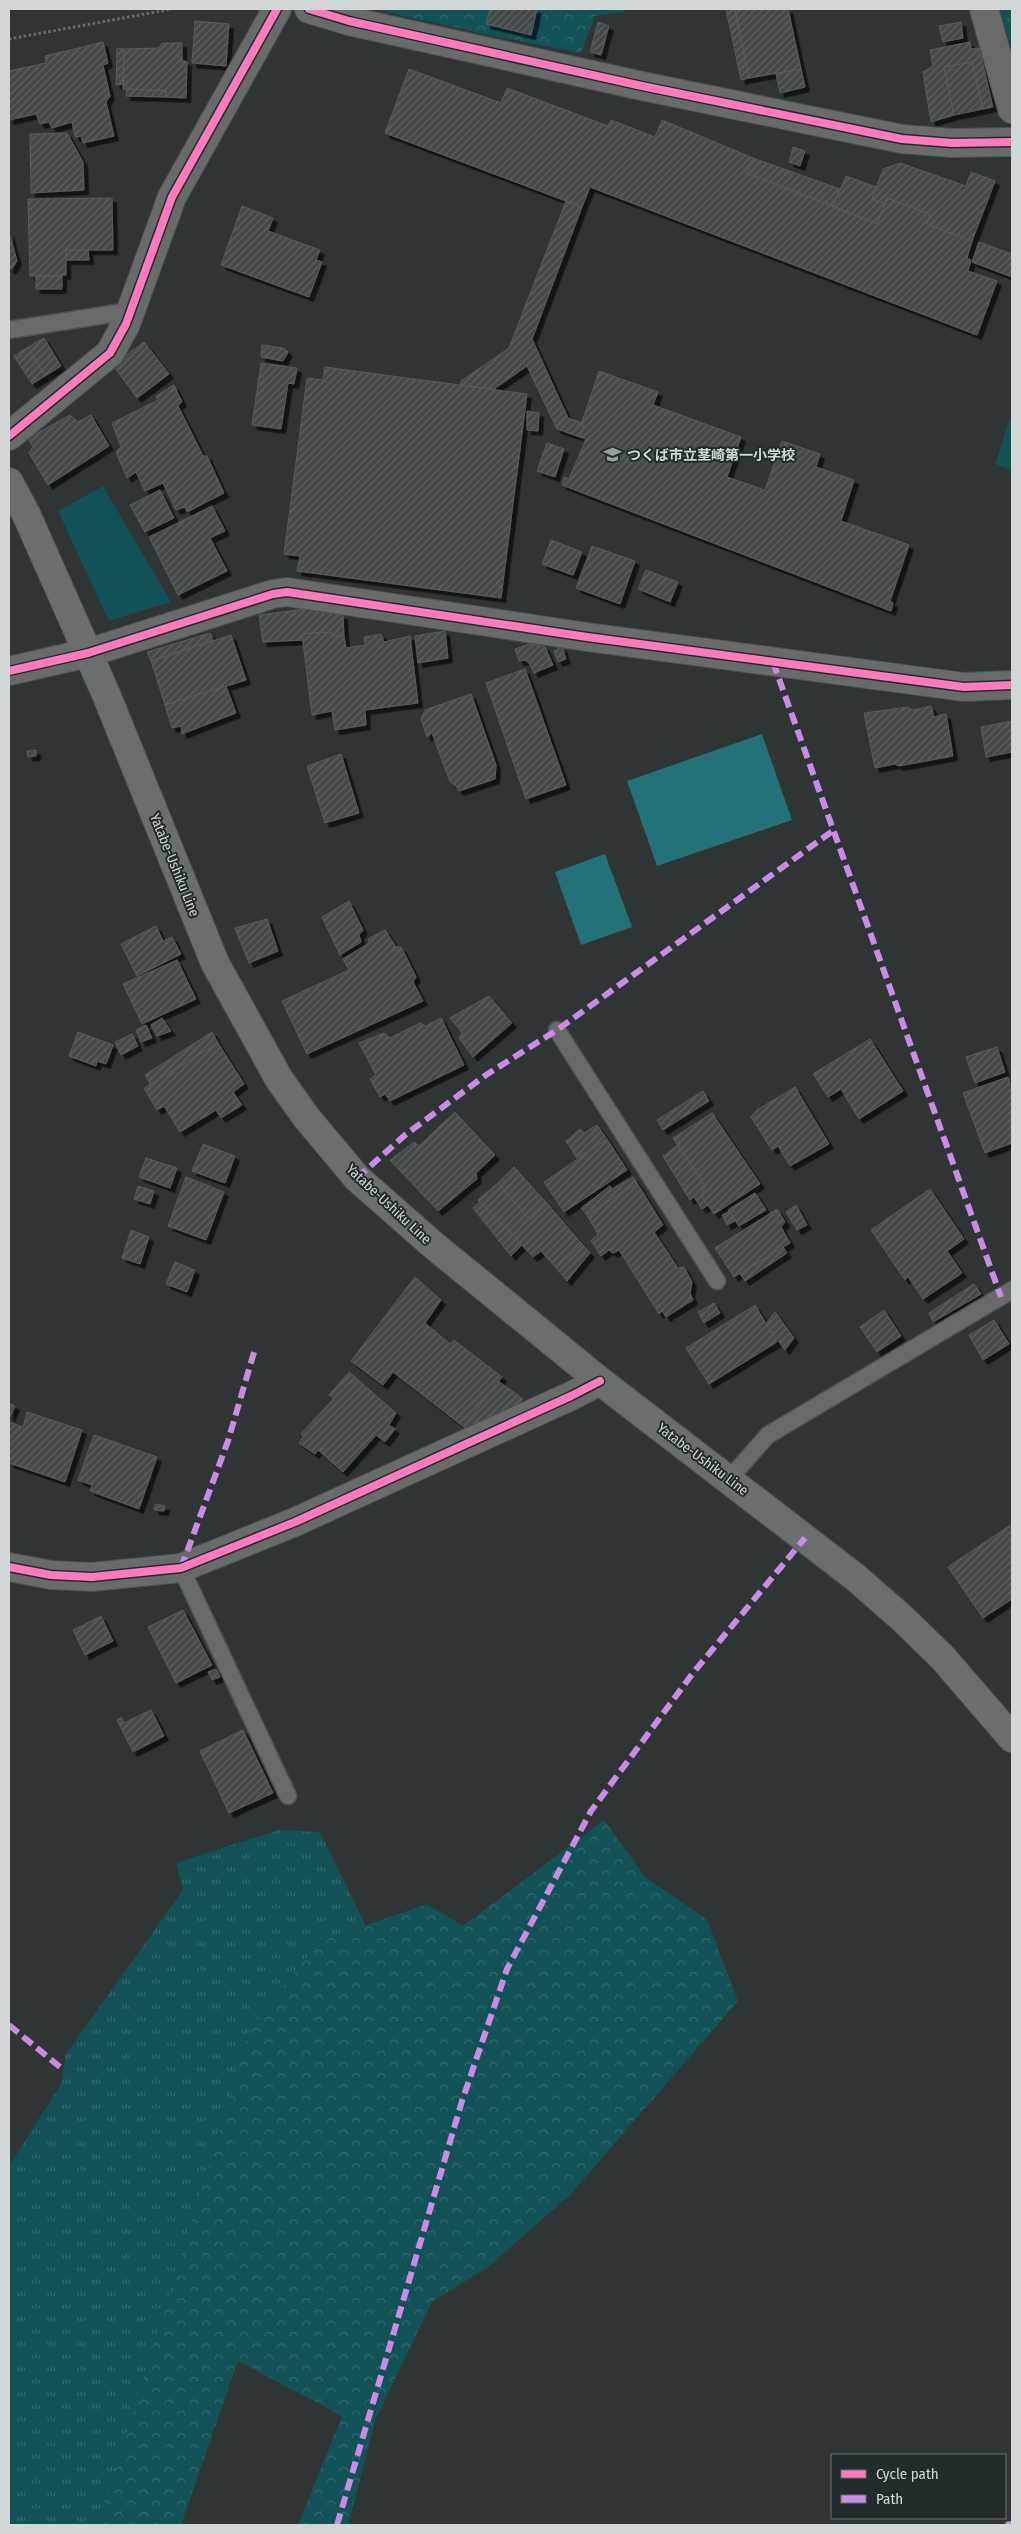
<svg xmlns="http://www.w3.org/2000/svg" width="1021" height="2534" font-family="'Fira Sans Condensed','Noto Sans JP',sans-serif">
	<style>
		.grass { fill: url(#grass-tufts) }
		.forest { fill: url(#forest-crowns) }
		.garden { fill: #125156 }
		.water { fill: #237277 }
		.building { fill: url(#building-hatch); stroke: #585c5c; filter: url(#shadow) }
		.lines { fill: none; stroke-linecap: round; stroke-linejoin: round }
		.lane-casing { stroke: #4d5152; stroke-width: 19 }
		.street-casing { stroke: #4d5152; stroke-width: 30 }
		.secondary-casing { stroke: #4d5152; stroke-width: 30 }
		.path { stroke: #696b6c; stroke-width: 3; stroke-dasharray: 2.5 2.5; stroke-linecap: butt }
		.lane { stroke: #696b6b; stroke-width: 16 }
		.street { stroke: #696b6b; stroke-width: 28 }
		.secondary { stroke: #6a6e6e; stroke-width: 28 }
		.quiet { stroke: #ca8be6; stroke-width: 6; stroke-dasharray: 12 6; stroke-linecap: butt }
		.cycleway-casing { stroke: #232c2d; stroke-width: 11 }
		.cycleway { stroke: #fd7abc; stroke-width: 8 }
		.labels { text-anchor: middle; stroke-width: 4; stroke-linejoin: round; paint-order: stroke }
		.poi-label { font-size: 14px; font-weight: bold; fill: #d2d8d8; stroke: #232c2d; text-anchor: start }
		.street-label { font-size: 14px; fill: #d2d8d8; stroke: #232c2d }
	</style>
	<defs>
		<pattern id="grass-tufts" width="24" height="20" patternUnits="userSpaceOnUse" patternTransform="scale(1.25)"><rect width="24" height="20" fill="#125156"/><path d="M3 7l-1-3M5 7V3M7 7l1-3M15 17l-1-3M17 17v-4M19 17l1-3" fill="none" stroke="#34696e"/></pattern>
		<pattern id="forest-crowns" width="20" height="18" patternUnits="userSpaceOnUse" patternTransform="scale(1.25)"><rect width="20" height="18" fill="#125156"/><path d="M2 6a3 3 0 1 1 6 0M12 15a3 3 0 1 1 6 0" fill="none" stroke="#34696e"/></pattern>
		<pattern id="building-hatch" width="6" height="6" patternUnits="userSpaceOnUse" patternTransform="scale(1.25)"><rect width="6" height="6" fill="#44494a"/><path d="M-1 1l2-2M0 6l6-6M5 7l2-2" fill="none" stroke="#5e6263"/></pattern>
		<filter id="shadow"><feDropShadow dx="4.5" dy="4.5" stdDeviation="0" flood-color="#0009"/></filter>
	</defs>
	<rect width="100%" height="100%" fill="#2f3435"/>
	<g class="grass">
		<path d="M1000,9H1012V50Z"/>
		<path d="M279,1830L320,1832L366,1926L318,1942L98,2525H9V2166L61,2084L66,2054L183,1890L176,1863Z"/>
	</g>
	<g class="forest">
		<path d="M372,9H625L624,12L595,16L581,53L488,35Z"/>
		<path d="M604,1820L646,1878L707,1919L738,2001L571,2194L488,2267L432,2302L376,2418L348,2525H298L342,2416L238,2361L181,2525H98L250,2030L318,1942L427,1904L463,1926Z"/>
	</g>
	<g class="garden">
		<path d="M1012,412V470L995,464Z"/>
		<path d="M103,486L171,602L109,621L58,511Z"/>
	</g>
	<g class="water">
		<path d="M762,734L792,820L657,866L627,781Z"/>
		<path d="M605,854L632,927L581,945L555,872Z"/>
	</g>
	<g class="building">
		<path d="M490,9H537L531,35L486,24Z"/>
		<path d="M726,9H735L749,78L741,80Z"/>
		<path d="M735,9H788L801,69L749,78Z"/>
		<path d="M195,21L229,24L226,66L192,63Z"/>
		<path d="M598,22L609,26L601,55L590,52Z"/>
		<path d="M961,22L963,38L943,42L939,26Z"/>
		<path d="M103,42L108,63L103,65L110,96L106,102L114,136L83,143L81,136L75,137L72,122L52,128L49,122L40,124L36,114L9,120V71L46,63L45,56Z"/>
		<path d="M970,42L971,49L979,48L993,107L983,109L972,62L944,67L954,115L931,122L923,72L933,66L930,50Z"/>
		<path d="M162,43H182V60L187,62L186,98L165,97L166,91L123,89L124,49L159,48Z"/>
		<path d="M117,48L124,49L123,84L116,85Z"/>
		<path d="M972,62L983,109L954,115L944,67Z"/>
		<path d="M409,69L501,103L507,88L608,126L611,120L655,137L662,120L753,158L747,173L877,224L887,198L930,214L927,224L972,241L967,258L971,260L968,271L997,281L977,335L590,187L582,207L385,133Z"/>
		<path d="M801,69L805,87L780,93L776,74Z"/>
		<path d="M127,89L166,91L165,97L126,96Z"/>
		<path d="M67,133L83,162L84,190L31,193L30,134Z"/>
		<path d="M793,147L805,151L800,166L789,162Z"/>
		<path d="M753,158L840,189L833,206L747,173Z"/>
		<path d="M900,163L966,186L971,172L995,181L972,241L927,224L930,214L887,198L885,204L872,199L883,169Z"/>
		<path d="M846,176L876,187L872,199L885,204L877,224L833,206Z"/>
		<path d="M112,198L113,250H66V275L30,276L28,199Z"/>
		<path d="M566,201L582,207L532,339L568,418L582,423L581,425L584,426L580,437L557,429L527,366L494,389L460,385L461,381L509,348Z"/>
		<path d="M242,206L273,218L268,231L320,250L316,260L322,262L309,297L221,265Z"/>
		<path d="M9,232L17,261L12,269H9Z"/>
		<path d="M979,242L1012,254V277L972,262Z"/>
		<path d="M66,250H88L89,260H66Z"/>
		<rect x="36" y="276" width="26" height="13"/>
		<path d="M44,338L61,366L45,376L28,347Z"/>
		<path d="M144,342L169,374L137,398L113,365Z"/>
		<path d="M262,345L283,348L288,352L283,361L261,357Z"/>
		<path d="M28,347L45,376L32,384L14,356Z"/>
		<path d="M261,363L297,368L294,384L288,383L281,429L252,425Z"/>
		<path d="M325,367L527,394L501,598L297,571L300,556L284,554L307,378L323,380Z"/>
		<path d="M599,371L658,392L653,405L741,437L727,477L765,490L782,441L820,454L816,467L854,480L841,521L909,545L890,601L893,603L891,611L562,485L564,477L569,479L586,439L580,437L584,426L581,425Z"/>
		<path d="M174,385L182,402L178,406L203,456H207L224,493L187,512L185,507L176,510L163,483L145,491L136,472L127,478L116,452L121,447L112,423L158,400L156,396Z"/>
		<path d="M527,411L539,413L538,431L527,430Z"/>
		<path d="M70,415L78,422L91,415L109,446L48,485L29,453L33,447L28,438Z"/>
		<path d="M547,443L564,449L555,477L537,471Z"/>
		<path d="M160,490L174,518L145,532L130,505Z"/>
		<path d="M212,506L225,531L210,538L227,571L178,595L149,537Z"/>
		<path d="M551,540L582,552L573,575L542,564Z"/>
		<path d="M592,546L635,561L620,604L576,588Z"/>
		<path d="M646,570L678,582L670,602L638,589Z"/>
		<path d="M305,609L343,615L344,636H334L330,632L302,634L303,640L263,642L259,615Z"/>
		<path d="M445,631L448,658L418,663L415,636Z"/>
		<path d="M330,632L334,636H344L346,648L365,645L364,637L381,634L384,642L410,636L418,703L365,710L366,725L335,730L332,711L312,715L302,634Z"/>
		<path d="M210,633L213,640L151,661L147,652Z"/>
		<path d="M231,635L246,680L165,705L151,661Z"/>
		<path d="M532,643L545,647L553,665L534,673L529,663L525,660L519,661L515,649Z"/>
		<path d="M562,647L566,659L558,662L554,651Z"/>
		<path d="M525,669L566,785L526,799L486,683Z"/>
		<path d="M226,686L236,713L182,734L181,726L172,728L165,705Z"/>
		<path d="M471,694L496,765L495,779L459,791L456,786L450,782L432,733L427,737L421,719L425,710Z"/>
		<path d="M931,706L934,717L946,714L953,756L899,766L895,764L875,768L864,713L908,707L913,710Z"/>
		<path d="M1012,721V752L986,757L981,727Z"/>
		<path d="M36,750V756L28,757L27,751Z"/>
		<path d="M341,754L359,813L325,823L307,766Z"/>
		<path d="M349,901L363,930L359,935L361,942L340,955L322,917Z"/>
		<path d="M267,919L278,951L249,963L235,928Z"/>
		<path d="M156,926L163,941L172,937L181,954L137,976L121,944Z"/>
		<path d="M385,930L396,947H401L416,977L413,982L423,1001L307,1054L282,1001L349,970L343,959L369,943L368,939Z"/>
		<path d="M177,960L196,999L142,1024L123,984Z"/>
		<path d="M489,996L512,1023L473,1057L459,1038L462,1033L450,1018Z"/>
		<path d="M162,1018L171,1031L157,1036L151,1025Z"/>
		<path d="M441,1018L464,1065L390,1101L385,1094L380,1097L370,1079L376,1075L359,1043L384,1033L390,1038L420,1023L426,1026Z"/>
		<path d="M146,1025L152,1038L141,1042L136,1030Z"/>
		<path d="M78,1032L113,1045L106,1064L97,1061L96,1066L69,1056Z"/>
		<path d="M212,1032L218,1043L151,1085L145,1075Z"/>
		<path d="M132,1034L138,1046L121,1055L115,1042Z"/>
		<path d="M870,1039L903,1091L859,1119L841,1089L828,1097L813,1074Z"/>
		<path d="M218,1043L244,1084L233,1092L242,1105L221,1118L216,1110L180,1132L164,1106L157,1110L144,1088Z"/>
		<path d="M997,1047L1005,1072L975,1083L966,1057Z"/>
		<path d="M1008,1077L1012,1089V1143L985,1153L963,1093Z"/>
		<path d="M795,1087L829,1144L790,1166L778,1146L772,1150L751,1117L757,1110Z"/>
		<path d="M703,1091L709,1101L663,1130L657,1120Z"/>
		<path d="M455,1112L495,1155L476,1173L477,1179L438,1211L390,1160L414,1142L419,1146Z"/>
		<path d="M712,1113L760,1184L714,1214L701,1195L705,1186L673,1138Z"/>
		<path d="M597,1125L607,1139L577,1158L566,1141L580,1129L584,1133Z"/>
		<path d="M607,1139L627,1170L564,1212L544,1182Z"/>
		<path d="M203,1144L235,1156L225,1183L192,1171Z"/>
		<path d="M678,1145L705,1186L701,1195L708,1205L702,1209L694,1197L690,1200L663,1156Z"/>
		<path d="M146,1158L177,1168L170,1188L139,1177Z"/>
		<path d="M514,1167L547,1203L530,1220L498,1183Z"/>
		<path d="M186,1177L224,1192L206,1240L168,1226Z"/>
		<path d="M633,1177L637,1183L587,1215L581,1208L610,1186L612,1189Z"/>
		<path d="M498,1183L530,1220L547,1203L582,1244L556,1268L541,1251L533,1257L478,1200Z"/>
		<path d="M637,1183L663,1225L654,1232L678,1268L684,1267L692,1282L690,1293L693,1300L666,1317L662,1311L659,1314L619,1250L613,1253L609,1250L601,1256L591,1241L598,1234L587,1215Z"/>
		<path d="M138,1186L154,1191L150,1204L134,1199Z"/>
		<path d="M930,1189L964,1239L947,1251L962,1273L923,1299L908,1277L905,1280L871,1230Z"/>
		<path d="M755,1193L766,1210L739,1226L728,1210Z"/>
		<path d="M480,1202L522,1245L511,1256L473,1208Z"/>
		<path d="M796,1205L807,1225L797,1230L786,1212Z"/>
		<path d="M777,1209L785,1222L781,1227L790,1243L734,1277L715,1248Z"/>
		<path d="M730,1211L735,1221L727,1225L722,1215Z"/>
		<path d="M131,1230L149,1237L140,1264L122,1258Z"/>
		<path d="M582,1244L590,1253L567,1281L556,1268Z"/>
		<path d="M783,1247L787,1253L745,1281L740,1274Z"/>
		<path d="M175,1262L195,1270L187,1292L166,1284Z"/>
		<path d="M415,1277L441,1300L425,1323L450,1344L454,1340L502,1377L464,1427L393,1372L383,1385L351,1361Z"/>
		<path d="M974,1284L981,1294L933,1322L929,1313Z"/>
		<path d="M714,1303L720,1313L704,1323L698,1312Z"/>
		<path d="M755,1305L777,1342L709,1384L686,1348Z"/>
		<path d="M884,1310L901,1336L877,1352L860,1327Z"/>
		<path d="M775,1312L794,1338L785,1350L766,1324Z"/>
		<path d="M994,1320L1009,1344L983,1360L969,1335Z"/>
		<path d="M349,1372L396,1413L389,1425L395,1429L385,1442L376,1435L343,1472L318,1450L315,1454L299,1443L304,1436L301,1434L334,1398L329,1395Z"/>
		<path d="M498,1381L523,1399L519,1405L467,1429L464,1427Z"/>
		<path d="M9,1403L15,1406L10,1417H9Z"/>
		<path d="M27,1412L82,1430L65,1482L9,1463V1422L23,1427Z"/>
		<path d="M94,1435L157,1457L139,1509L90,1491L92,1485L78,1480Z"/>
		<path d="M155,1504L165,1506L164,1511L154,1510Z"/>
		<path d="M1012,1524V1599L983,1618L948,1567Z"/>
		<path d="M183,1610L212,1665L176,1683L148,1627Z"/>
		<path d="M101,1616L113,1641L85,1655L73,1630Z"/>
		<path d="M216,1669L220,1677L212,1680L208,1672Z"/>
		<path d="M151,1710L164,1736L133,1752L117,1720L121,1717L124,1723Z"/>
		<path d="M243,1730L273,1793L229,1813L200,1751Z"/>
	</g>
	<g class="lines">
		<defs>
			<g id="lane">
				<path d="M9,330L130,311"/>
				<path d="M557,1030L717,1281"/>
				<path d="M729,1479L768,1435L1012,1290"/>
				<path d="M181,1568L288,1796"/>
			</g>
			<g id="street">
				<path d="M309,9L349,21L642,86L902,139L952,143L1012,142"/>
				<path d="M984,9L1012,109"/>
				<path d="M9,436L110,353L126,324L172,197L277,9"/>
				<path d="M9,671L88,653L273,594L287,592L587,637L964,687L1012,685"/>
				<path d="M9,1567L51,1575L92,1577L181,1568L295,1522L571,1396L600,1381"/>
			</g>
			<path id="secondary" d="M9,482L27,516L106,694L215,963L279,1079L306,1117L357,1178L432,1244L600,1381L855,1577L903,1619L943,1658L1012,1738"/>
		</defs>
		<use href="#lane" class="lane-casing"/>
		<use href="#street" class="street-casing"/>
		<use href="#secondary" class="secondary-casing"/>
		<path class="path" d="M9,39L172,9"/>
		<use href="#lane" class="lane"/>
		<use href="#street" class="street"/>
		<use href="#secondary" class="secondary"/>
		<g class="quiet">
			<path d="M773,662L1001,1297"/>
			<path d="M357,1178L405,1135L486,1075L557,1030L834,830"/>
			<path d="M181,1568L228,1441L255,1349"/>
			<path d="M9,2025L60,2067"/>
			<path d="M337,2525L462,2101L507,1969L591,1811L693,1673L805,1538"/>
			<path d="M1006,2525L1012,2524"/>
		</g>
		<defs>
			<g id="cycleway">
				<path d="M309,9L349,21L642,86L902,139L952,143L1012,142"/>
				<path d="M9,436L110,353L126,324L172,197L277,9"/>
				<path d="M9,671L88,653L273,594L287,592L587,637L964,687L1012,685"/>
				<path d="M9,1567L51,1575L92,1577L181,1568L295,1522L571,1396L600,1381"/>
			</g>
		</defs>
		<use href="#cycleway" class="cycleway-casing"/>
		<use href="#cycleway" class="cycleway"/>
	</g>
	<defs>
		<symbol id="school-bare" viewBox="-9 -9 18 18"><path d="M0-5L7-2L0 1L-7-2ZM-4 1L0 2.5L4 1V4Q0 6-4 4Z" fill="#999f9f" stroke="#232c2d" stroke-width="2.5" paint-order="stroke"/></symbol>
	</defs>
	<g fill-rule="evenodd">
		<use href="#school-bare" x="600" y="442" width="25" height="25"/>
	</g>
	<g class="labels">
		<g class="poi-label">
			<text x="627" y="460">つくば市立茎崎第一小学校</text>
		</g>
		<g class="street-label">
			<text transform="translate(175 865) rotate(68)" y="5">Yatabe-Ushiku Line</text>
			<text transform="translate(389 1204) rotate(43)" y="5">Yatabe-Ushiku Line</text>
			<text transform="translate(703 1459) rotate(37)" y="5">Yatabe-Ushiku Line</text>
		</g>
	</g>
	<rect width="1021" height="2534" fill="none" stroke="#d2d8d8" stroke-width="20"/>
	<rect x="831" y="2454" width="175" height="65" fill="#232c2d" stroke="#697171"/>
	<rect x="841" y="2470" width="25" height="8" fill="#fd7abc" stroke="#697171"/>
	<text x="876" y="2479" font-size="15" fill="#d2d8d8">Cycle path</text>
	<rect x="841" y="2495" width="25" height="8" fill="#ca8be6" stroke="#697171"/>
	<text x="876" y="2504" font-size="15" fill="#d2d8d8">Path</text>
</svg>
